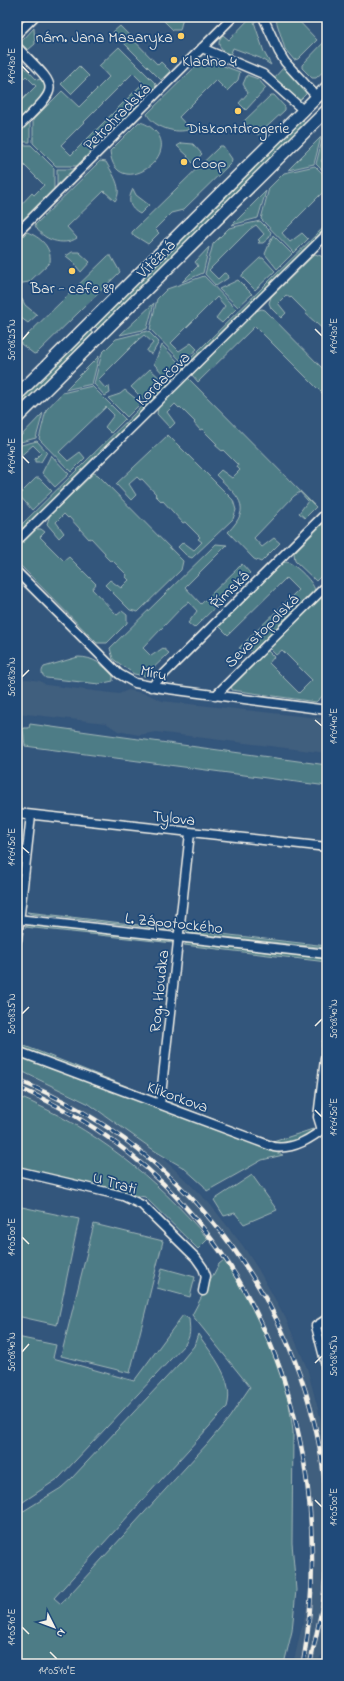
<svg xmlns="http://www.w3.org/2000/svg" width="344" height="1681" font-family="'Indie Flower',sans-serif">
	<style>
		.built { fill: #415e7e }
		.green { fill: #4e7c86; stroke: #a1b6b7; fill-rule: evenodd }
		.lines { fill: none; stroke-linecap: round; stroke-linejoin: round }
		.street-casing { stroke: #f4f1e8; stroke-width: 11 }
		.secondary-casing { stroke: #f4f1e8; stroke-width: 14 }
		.street { stroke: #1f4a7a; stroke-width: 8 }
		.secondary { stroke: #1f4a7a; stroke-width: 11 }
		.rail-casing { stroke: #f4f1e8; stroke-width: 4.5 }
		.rail { stroke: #1f4a7a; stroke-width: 3; stroke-dasharray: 9; stroke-linecap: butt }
		.ticks { fill: none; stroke: #f4f1e8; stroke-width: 1.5 }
		.poi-dot { fill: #ffd166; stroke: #1f4a7a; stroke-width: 1.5 }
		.labels { text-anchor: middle; stroke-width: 3.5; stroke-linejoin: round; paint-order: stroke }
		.poi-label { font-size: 16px; fill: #f4f1e8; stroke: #1f4a7a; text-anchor: start }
		.street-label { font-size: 16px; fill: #f4f1e8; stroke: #1f4a7a }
		.neatline { fill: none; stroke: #f4f1e8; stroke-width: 1.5 }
		.ticks-label { font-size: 10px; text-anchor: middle; fill: #f4f1e8 }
	</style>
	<rect width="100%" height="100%" fill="#33567c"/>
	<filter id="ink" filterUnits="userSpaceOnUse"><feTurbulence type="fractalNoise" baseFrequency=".025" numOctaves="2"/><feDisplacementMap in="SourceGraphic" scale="8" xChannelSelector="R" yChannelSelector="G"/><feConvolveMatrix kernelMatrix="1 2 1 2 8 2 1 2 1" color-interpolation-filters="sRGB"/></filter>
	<g filter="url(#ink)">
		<g class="built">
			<path d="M27,679L40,681L46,685L119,694L128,690L147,694L162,701L327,719V753L156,732L139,735L118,731L106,723L17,713V680Z"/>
			<path d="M17,1071L56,1088L104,1115L148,1146L170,1165L209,1203L243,1246L258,1269L285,1317L307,1368L327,1443V1623L322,1645L323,1654L320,1657L318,1664H293L308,1602L311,1577V1503L300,1426L285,1376L265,1327L252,1304L224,1260L173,1200L134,1164L91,1134L46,1109L17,1096Z"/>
		</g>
		<g class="green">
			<path d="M160,17H183L180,30H173Z"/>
			<path d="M249,17H260L261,19L254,22L264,52L271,65L260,58L233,48L230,55C220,51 215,43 223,35L229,40L250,18Z"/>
			<path d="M275,17H295L317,40L298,59L294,60L285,49Z"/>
			<path d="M120,26L158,65L161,62L170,71L161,80L113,32Z"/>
			<path d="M34,28L35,44L28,50L22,44V41Z"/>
			<path d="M327,39V68L316,78H312L302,68V65Z"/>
			<path d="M119,47L156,84V91L79,166H56L33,143V120L62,91L79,107L109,77L99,66ZM133,73L143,83L71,155L61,145Z"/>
			<path d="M17,59L37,80L44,78L48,91L17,125V105L36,86L26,76L17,85Z"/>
			<path d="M208,60L240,72L238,80L227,91L216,80L179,117L190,129C177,135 153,127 147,114L200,62Z"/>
			<path d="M79,66L89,76L71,94L61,84Z"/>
			<path d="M284,67L306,90V94L299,101L274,78Z"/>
			<path d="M247,75L258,79L266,88L246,110L239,103L248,93L243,84Z"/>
			<path d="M271,95H274L285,107V110L258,135L243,122Z"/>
			<path d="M303,120L305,122V124L98,329L94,325Z"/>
			<path d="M30,122V142H17V135Z"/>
			<path d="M139,122C145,123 150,126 155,131C182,157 115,202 110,151Z"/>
			<path d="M327,131V153L321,161L327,167V175L316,164L324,133Z"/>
			<path d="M321,137L314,164L288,170Z"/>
			<path d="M182,143L193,144L202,154L193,163L187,157L188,156L177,146Z"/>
			<path d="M17,145H31L54,168V191L17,228V209L32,193L34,195L44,185L17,158Z"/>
			<path d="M220,146H223L232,159L231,163L183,210L171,213L155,229L159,233L148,244L132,234V232Z"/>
			<path d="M100,161L106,162C112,173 124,189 115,201L104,191L67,227L77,238C64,247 41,240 35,225Z"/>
			<path d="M315,166L327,178V188L282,233L290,242L302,233L308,239L294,253L261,219L269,188L284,173Z"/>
			<path d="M57,169H77L57,189Z"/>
			<path d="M133,189L136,195L149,205L140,214C129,208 127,200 133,189Z"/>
			<path d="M266,191L258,218L232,225Z"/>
			<path d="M260,221L271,232L269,238L263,243H258L260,241L258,240L264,234L256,225L250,229L209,270L218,279L224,273L227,274L228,278L216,286L205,274L213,244L229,228Z"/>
			<path d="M327,224V229L17,535V529Z"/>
			<path d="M27,232C40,237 52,247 50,262L29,282L17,284V242Z"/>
			<path d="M273,235L292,254L277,269L265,254Z"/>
			<path d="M209,247L203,273L182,282L198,266L195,262Z"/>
			<path d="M72,252H79L90,262L81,272L71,260L66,256Z"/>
			<path d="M315,254L321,256L327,262V333L305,313L306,312L291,297L290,298L286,295L278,303L286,313L281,318L271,308L269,303L271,297Z"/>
			<path d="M108,256H111L120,272L37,353L34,354L21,344L20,342Z"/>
			<path d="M260,258H263L275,271L255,290L242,277V275Z"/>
			<path d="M204,276L236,309L222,323L216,318L225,306L217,297L171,343L179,351L191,343L197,349L182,362L150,329L157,299L167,289Z"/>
			<path d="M238,280L252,294L238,307L219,289Z"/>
			<path d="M22,299L25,305L37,315L28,323L21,318L17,311Z"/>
			<path d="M154,303L147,329L120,335Z"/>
			<path d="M262,309L265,310L327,373V398L255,326L198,382L192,375L256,311Z"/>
			<path d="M90,330L93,333L17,410V403Z"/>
			<path d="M148,331L159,342L152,354L147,352V350L153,343L144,335L139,339L98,380L106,389L109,386L110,393L105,396L94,384L102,353L116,339Z"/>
			<path d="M162,345L180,364L167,378L154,364Z"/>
			<path d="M99,356L92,384L65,390Z"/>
			<path d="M150,369L163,381L144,400L131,387Z"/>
			<path d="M188,378L316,507L305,518L299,513L308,501L300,492L294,496L254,538L262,547L274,538L280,543L261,562L254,559L228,532C254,506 237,496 216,475L221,470L232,478L240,470L237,467L238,465L223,450L222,451L215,445L217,444L202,429L200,430L194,423L195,422L180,407L179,408L175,404L167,412L175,423L170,428L157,414L158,408Z"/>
			<path d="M92,386L125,419L111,433L105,427L114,415L106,407L59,452L68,461L80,452L85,458L71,472L39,439L46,410L62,393Z"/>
			<path d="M125,390L141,403L127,417L108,398L120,394Z"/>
			<path d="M43,413L36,438L17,443V440Z"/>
			<path d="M168,435L233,500L236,510L233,519L192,558L187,556L178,547L183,542L194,550L202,542L198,539L200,537L185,522L183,523L163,501L162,502L155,495L156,494L142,479L140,480L137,477L129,484L136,495L131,500L116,484Z"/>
			<path d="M37,441L47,452L41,462H35V459L41,453L33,445L17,459V446Z"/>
			<path d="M51,455L69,474L55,487L42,473Z"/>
			<path d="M94,473L98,475L183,561L181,570L138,612L130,610L105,585L110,580L121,588L129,580L126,577L127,575L112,560L110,561L104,555L105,553L91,538L89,539L69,517L68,518L64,514L56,522L64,533L59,538L47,524L50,515Z"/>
			<path d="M36,478H39L52,491L32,510L19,495Z"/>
			<path d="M327,519V570L316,581L295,561L294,553Z"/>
			<path d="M36,529H41L45,532L40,537L64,561L69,557L96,584L92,589L117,615L122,611L127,615V623L107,643H97L17,562V547Z"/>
			<path d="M216,544L227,545L185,587L201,604L242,564L250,573L194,628L188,623L197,611L189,602L183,606L143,648L151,656L163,648L169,653L145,676L134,674L113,659L110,648Z"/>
			<path d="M287,562C295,564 316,584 315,592C315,596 310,599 307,601L305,600L252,652L245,645L241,649L239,648L298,590L286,578L228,635L219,626L281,563Z"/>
			<path d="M320,596L327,603L322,609L327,614V692L316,702L232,690L231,684L266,649L274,657L269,663L299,693L312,680L282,650L276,655L268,647Z"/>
			<path d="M78,657C94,657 103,665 113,676V681L99,684L46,678C41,675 41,671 44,667Z"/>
			<path d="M30,724L327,765V786L25,746L23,728H29Z"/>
			<path d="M27,912L174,929L171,930L31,914Z"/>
			<path d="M30,925L171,941L173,943L25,927Z"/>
			<path d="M185,930L327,946V948L188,933Z"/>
			<path d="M187,943L327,959V962L184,945Z"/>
			<path d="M17,1043L149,1095L146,1096L17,1046Z"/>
			<path d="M17,1054L283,1155L262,1160L207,1191L204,1186L184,1168L155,1151L89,1104L17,1069Z"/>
			<path d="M17,1096C93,1127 155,1177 208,1239L198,1249L145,1197L122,1193L17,1168Z"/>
			<path d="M166,1101L273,1142L313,1129L309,1134L302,1138L276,1144L166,1103Z"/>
			<path d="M252,1175L277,1210L244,1224L235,1213L224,1216L214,1200Z"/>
			<path d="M17,1206L79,1219L57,1325L17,1316Z"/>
			<path d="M94,1224L163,1241L130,1373L61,1356Z"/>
			<path d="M224,1260L252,1304L265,1327L285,1376L293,1431L292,1543L296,1590L292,1631L284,1664H17V1515L61,1488L71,1479L179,1364L194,1346L198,1334C213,1356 235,1380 227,1407L54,1598L61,1604L207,1444L229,1418L250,1387L192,1315L219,1264Z"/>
			<path d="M162,1268L195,1277L190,1297L157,1288Z"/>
			<path d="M183,1315L189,1319C190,1330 191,1336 185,1344L59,1478L17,1506V1337L56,1345L53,1358L134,1381Z"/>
		</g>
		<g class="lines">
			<defs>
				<g id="street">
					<path d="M263,17L279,52L285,62L317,97"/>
					<path d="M17,34L34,17"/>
					<path d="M17,47C60,91 61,84 17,128"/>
					<path d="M202,48L263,74L303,110"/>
					<path d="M17,233L233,17"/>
					<path d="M17,541L327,234"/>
					<path d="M17,572L119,674L135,683L161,688L327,710"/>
					<path d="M151,687L327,512"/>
					<path d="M215,696L327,585"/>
					<path d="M17,813L327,847"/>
					<path d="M17,919L327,954"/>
					<path d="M17,940L31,815"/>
					<path d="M17,1051L274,1147C294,1150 312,1138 327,1126"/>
					<path d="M160,1104L190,833"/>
					<path d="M322,1130L318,1117L327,1043"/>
					<path d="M17,1171L123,1196L142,1205L196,1258L203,1268L206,1276L203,1291"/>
					<path d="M327,1319L316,1326L327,1369"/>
				</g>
				<g id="secondary">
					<path d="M17,395L327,87"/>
					<path d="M17,418L327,110"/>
				</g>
			</defs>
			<use href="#street" class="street-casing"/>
			<use href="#secondary" class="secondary-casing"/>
			<use href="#street" class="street"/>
			<use href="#secondary" class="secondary"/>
			<defs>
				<g id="rail">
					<path d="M17,1080C194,1150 318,1321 327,1512"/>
					<path d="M17,1087C244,1182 344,1425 303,1664"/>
					<path d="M310,1664L323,1604L327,1560"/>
				</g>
			</defs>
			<use href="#rail" class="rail-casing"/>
			<use href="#rail" class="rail"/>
		</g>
	</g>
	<path class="ticks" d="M22,66L29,73M315,329L322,336M22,340L29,332M22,456L29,463M22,677L29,670M315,720L322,726M22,847L29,853M22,1014L29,1007M315,1026L322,1019M315,1110L322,1117M22,1237L29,1244M22,1352L29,1344M315,1363L322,1356M315,1500L322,1507M22,1627L29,1634M50,1652L57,1659"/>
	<g class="poi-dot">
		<circle cx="181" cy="36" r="4"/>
		<circle cx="174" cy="60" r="4"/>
		<circle cx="238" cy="111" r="4"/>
		<circle cx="184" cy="162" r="4"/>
		<circle cx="72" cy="271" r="4"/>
	</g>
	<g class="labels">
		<g class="poi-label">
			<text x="173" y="42" text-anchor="end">nám. Jana Masaryka</text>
			<text x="182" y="66">Kladno 4</text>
			<text x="238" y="133" text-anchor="middle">Diskontdrogerie</text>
			<text x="192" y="168">Coop</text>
			<text x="72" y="293" text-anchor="middle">Bar - cafe 89</text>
		</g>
		<g class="street-label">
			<text transform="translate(116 116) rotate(-45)" y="6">Petrohradská</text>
			<text transform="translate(155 258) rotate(-45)" y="6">Vítězná</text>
			<text transform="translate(162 378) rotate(-45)" y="6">Kordačova</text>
			<text transform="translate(229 589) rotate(-45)" y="6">Římská</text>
			<text transform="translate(261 630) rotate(-45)" y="6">Sevastopolská</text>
			<text transform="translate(154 672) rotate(12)" y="6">Míru</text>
			<text transform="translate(174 817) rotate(6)" y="6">Tylova</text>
			<text transform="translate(174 922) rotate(6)" y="6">L. Zápotockého</text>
			<text transform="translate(158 991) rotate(-84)" y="6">Rog. Houdka</text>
			<text transform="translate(178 1096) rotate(20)" y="6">Klikorkova</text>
			<text transform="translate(115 1182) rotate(16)" y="6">U Trati</text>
		</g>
	</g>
	<rect width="344" height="1681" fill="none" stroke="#1f4a7a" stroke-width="44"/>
	<g transform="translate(54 1627) rotate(132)" stroke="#1f4a7a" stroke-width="3" paint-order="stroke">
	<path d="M0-3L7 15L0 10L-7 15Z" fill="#f4f1e8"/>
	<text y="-6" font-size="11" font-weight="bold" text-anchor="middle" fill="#f4f1e8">N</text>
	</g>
	<rect x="22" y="22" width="300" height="1637" class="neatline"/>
	<g class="ticks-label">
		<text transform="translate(11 66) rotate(-90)" y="4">14°04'30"E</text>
		<text transform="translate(333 336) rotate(-90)" y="4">14°04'30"E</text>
		<text transform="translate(11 340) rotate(-90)" y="4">50°08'25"N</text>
		<text transform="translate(11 456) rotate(-90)" y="4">14°04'40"E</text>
		<text transform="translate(11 677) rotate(-90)" y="4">50°08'30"N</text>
		<text transform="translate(333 726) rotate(-90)" y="4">14°04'40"E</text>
		<text transform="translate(11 847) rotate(-90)" y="4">14°04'50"E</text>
		<text transform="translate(11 1014) rotate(-90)" y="4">50°08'35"N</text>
		<text transform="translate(333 1019) rotate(-90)" y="4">50°08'40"N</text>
		<text transform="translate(333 1117) rotate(-90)" y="4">14°04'50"E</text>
		<text transform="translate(11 1237) rotate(-90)" y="4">14°05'00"E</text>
		<text transform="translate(11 1352) rotate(-90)" y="4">50°08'40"N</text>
		<text transform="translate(333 1356) rotate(-90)" y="4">50°08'45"N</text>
		<text transform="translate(333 1507) rotate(-90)" y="4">14°05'00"E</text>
		<text transform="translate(11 1627) rotate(-90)" y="4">14°05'10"E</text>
		<text x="57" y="1674">14°05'10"E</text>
	</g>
</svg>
